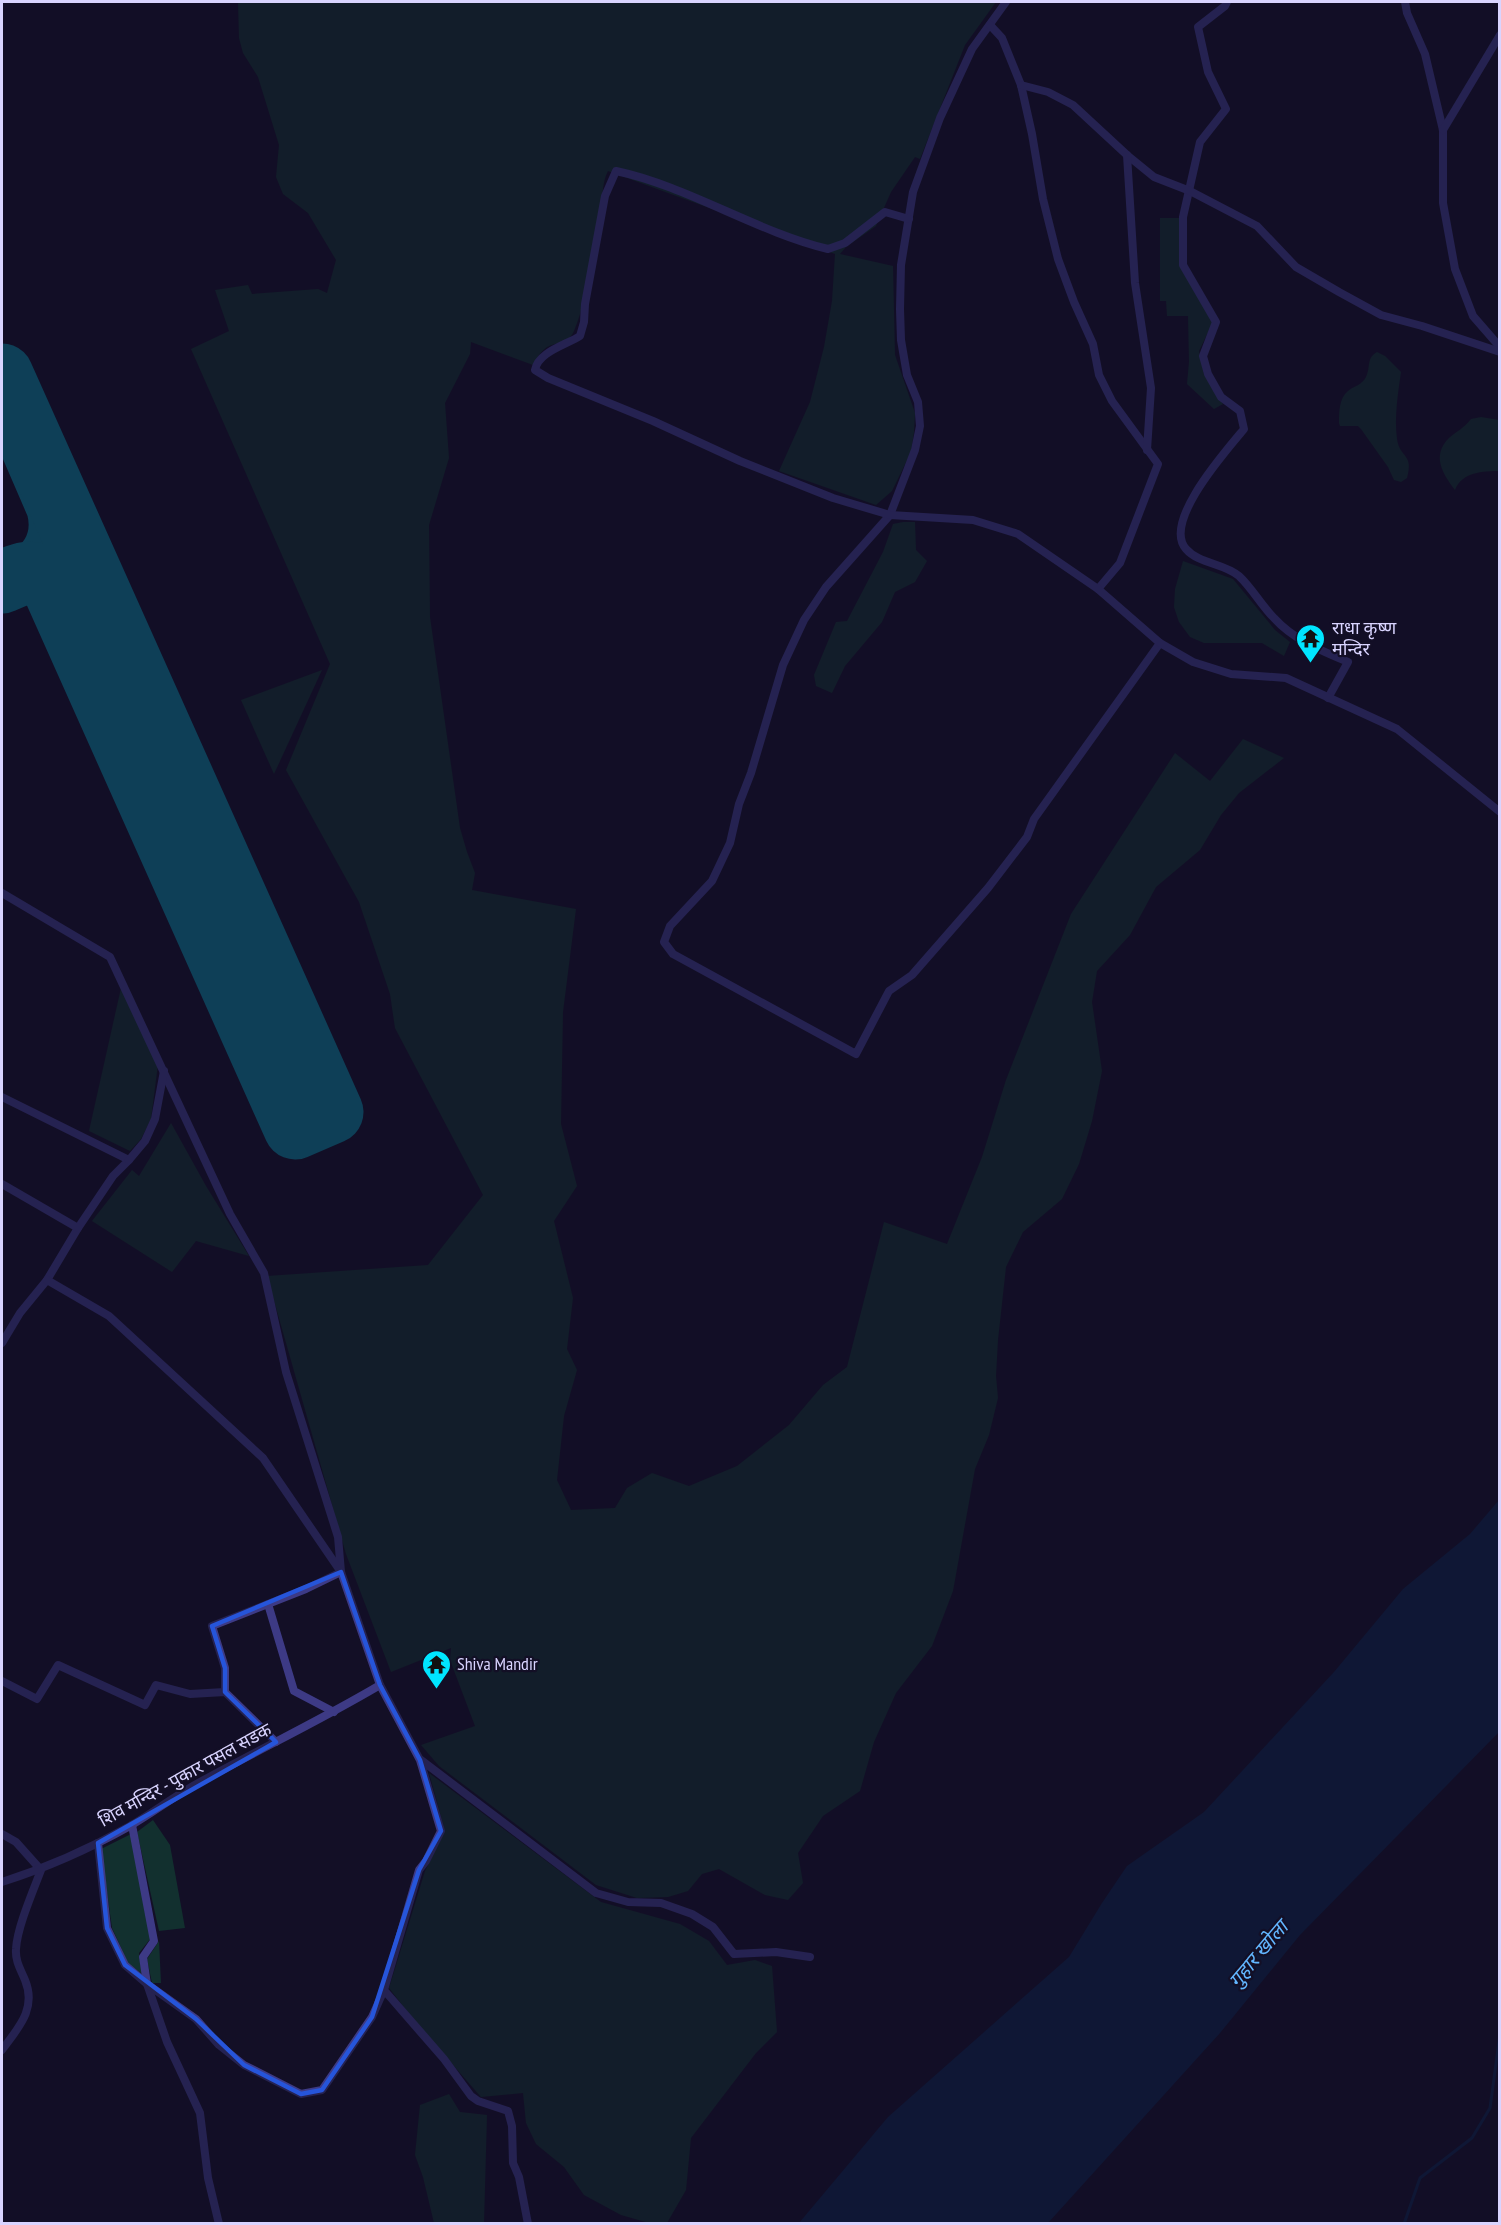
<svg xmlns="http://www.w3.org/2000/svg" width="1501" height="2225" font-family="'PT Sans Narrow','Noto Sans Devanagari',sans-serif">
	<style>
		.green { fill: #12302f }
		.water { fill: #0c2248 }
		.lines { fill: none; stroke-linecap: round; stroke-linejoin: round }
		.stream { stroke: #0c2248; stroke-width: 3 }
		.taxiway { stroke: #0a7a92; stroke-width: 26 }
		.runway { stroke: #0a7a92; stroke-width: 63 }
		.minor { stroke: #3d3a85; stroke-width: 8 }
		.marked { fill: none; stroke: #2655da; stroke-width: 4.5; stroke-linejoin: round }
		.labels { text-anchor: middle; stroke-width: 4.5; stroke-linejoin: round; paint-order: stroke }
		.poi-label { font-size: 18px; fill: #d9d4ff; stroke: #130f26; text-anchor: start }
		.street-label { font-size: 18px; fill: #d9d4ff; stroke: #130f26 }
		.water-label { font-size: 20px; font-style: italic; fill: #62b6ff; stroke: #130f26 }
	</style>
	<rect width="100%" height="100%" fill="#130f26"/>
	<g class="green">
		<path d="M238,2H996L965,45L920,159L915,157L891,192L876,226L846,247L840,254L893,266L895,355L915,413L914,432L911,452L892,491L876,505L779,471L810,402L824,347L832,301L835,254L608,171C602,182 603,196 601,208C596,245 588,297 574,331C569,343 557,342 547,347C540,352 537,358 533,365L471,342L470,354L445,403L449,458L429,525L430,617L460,828L467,852L475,873L472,890L576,909L563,1012L561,1124L577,1186L554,1221L573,1298L567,1349L577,1370L564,1416L557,1480L571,1510L615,1508L627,1488L652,1473L689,1486L737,1466L789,1425L823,1385L847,1367L884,1222L947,1244L982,1157L1006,1080L1071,914L1175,753L1210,781L1243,739L1284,758L1239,793L1221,815L1200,850L1156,887L1130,935L1097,971L1092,1002L1102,1071L1092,1121L1079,1164L1062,1199L1023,1232L1006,1267L998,1340L996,1376L998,1398L989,1435L975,1469L953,1591L932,1646L896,1693L874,1742L860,1791L823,1816L798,1853L803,1883L788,1900L765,1895L719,1869L702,1874L688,1891L668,1897L637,1898L596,1885L439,1766L421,1745L475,1726L450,1660L451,1648L391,1672L346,1554L267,1276L428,1265L483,1195L395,1028L390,994L359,902L286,770L330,664L191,349L229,331L215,290L248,285L252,294L318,289L327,293L336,260L308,213L283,194L276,177L279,145L258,77L243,53L239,38Z"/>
		<path d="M1160,218H1181V265L1213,322L1199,351L1204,374L1223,404L1214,409L1187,384L1189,362L1188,316H1167L1166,301H1160Z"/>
		<path d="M1377,352L1385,356L1401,372C1398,393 1394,417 1397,439C1400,459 1414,453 1407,478L1401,482L1394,480L1388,467L1361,429L1358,426H1340L1339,423C1339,413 1339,398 1348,391C1354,386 1362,385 1366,377C1371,367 1366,358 1377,352Z"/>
		<path d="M1481,417L1499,420V471C1483,471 1462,472 1455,490C1443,474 1431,456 1449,438C1457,431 1463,429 1471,419Z"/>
		<path d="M903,522H915L916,550L927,561L915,582L895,592L882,622L845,666L832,693L816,686L814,675L836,622L847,621L883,552L893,524Z"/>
		<path d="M1183,561L1233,579L1275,630L1290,642L1284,656L1262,643H1204L1190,637L1179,622L1174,607L1175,589Z"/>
		<path d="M322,670L274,774L241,700Z"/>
		<path d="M121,988L158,1064L151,1119L141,1139L130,1151L89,1131Z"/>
		<path d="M171,1123L206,1186L249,1256L196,1241L172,1272L92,1221L132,1170L139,1176Z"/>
		<path d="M429,1773L601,1902L680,1924L709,1941L727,1965L755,1960L772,1966L777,2032L756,2053L691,2138L686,2190L667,2223H649L621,2215L584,2195L564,2167L536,2144L526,2123L523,2093L481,2097L418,2025L389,1988L425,1871L445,1831Z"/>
		<path d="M153,1820L170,1845L185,1928L159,1931L137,1832Z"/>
		<path d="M131,1834L151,1938L139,1953L142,1974L128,1963L112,1928L101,1849Z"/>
		<path d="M159,1941L161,1983H152L147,1959Z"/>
		<path d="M449,2094L460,2112L487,2115L484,2223H434L423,2177L415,2155L420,2105Z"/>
	</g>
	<path class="water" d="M1499,1500V1732L1300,1935L1220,2033L1048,2223H799L888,2117L1069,1957L1102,1903L1127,1866L1204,1812L1334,1672L1403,1589L1470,1534Z"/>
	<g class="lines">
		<path class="stream" d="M1404,2224L1420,2178L1472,2138L1490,2108L1500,2034"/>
		<g class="taxiway">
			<path d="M11,445L40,512C45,532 38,550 20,561"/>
			<path d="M2,570C25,559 47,553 68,573L97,636"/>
		</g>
		<path class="runway" d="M2,375L332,1112L295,1128L50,580C32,568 19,574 2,582"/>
		<g class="minor">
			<path d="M1006,2L972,49L940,118L913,192L901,265L900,309L901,340L907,375L918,402L920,426L915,450L890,515L826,587L804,620L783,665L751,773L739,804L730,843L712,881L670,926L664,942L673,954L856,1054L889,991L912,975L988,888L1027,837L1034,819L1160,643"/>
			<path d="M1227,2L1225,6L1198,27L1208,72L1226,109L1200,142L1183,217V265L1216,322L1203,356L1208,374L1221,397L1240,411L1244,429C1226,451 1162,522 1186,549C1199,564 1224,563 1239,576C1252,588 1261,605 1274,618C1294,640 1320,650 1348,662L1328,698"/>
			<path d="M1405,2L1407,13L1425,54L1443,130V203L1455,269L1473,316L1500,347"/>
			<path d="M990,25L1002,38L1021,85L1032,134L1043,199L1058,259L1074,302L1093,344L1099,375L1112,401L1158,464L1120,563L1098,589"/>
			<path d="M1021,85L1048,92L1073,105L1127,155L1154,177L1190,191L1257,226L1296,267L1339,292L1381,315L1422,326L1500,352"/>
			<path d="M1443,130L1500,35"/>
			<path d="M1127,155L1135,283L1151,388L1147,450"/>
			<path d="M909,219L885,212L845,243L828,249C757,232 687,186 616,171L605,196L585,304L584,322L580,336C566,345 538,352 535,370L548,378L653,421L740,461L833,498L890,515L973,520L1018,534L1098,589L1160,643L1193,662L1231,674L1286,678L1397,729L1500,812"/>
			<path d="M2,893L110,957L230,1214L264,1273L286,1372L338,1537L341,1572L380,1685L420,1760L441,1831L426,1861L419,1870L384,1990L444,2059L471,2096L478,2101L508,2111L512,2126L513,2163L519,2177L528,2224"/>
			<path d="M2,1097L129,1160L113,1176L78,1228L47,1280L20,1313L2,1343"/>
			<path d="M129,1160L145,1141L155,1119L164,1071"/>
			<path d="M2,1184L78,1228"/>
			<path d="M47,1280L109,1316L263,1458L341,1572L306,1589L212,1626L225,1668V1692"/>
			<path d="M268,1604L294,1691L334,1712"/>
			<path d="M2,1681L37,1699L58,1665L145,1705L156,1685L190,1694L225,1692L276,1742"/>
			<path d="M421,1760L596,1893L628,1902L661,1903L692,1914L713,1927L734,1954L776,1952L810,1957"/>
			<path d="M132,1825L154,1941L143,1957L147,1984L167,2042L200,2113L208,2178L219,2224"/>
			<path d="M2,1834L16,1842L41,1870C33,1891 17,1928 16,1949C15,1961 21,1970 25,1980C37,2009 18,2028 2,2050"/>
			<path d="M98,1843L107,1928L125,1965L147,1984L196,2019L219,2045L244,2065L301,2094L322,2090L372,2017L384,1990"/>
			<path d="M2,1882C46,1868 89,1849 130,1826C154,1812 176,1795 200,1782C260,1749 321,1720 380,1685"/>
		</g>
	</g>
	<path d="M0 0H1501V2225H0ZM341,1572L380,1685L420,1760L441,1831L419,1870L372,2017L322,2090L301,2094L244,2065L196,2019L125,1965L107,1928L98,1843L276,1742L225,1692V1668L212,1626Z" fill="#130f26" fill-opacity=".55" fill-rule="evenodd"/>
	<path class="marked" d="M341,1572L380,1685L420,1760L441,1831L419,1870L372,2017L322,2090L301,2094L244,2065L196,2019L125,1965L107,1928L98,1843L276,1742L225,1692V1668L212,1626Z"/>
	<defs>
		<symbol id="temple-pin" viewBox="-11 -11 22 30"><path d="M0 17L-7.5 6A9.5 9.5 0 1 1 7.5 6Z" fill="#00e5ff" stroke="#130f26"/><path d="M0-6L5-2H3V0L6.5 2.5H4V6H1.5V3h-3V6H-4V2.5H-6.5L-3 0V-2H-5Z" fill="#111"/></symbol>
	</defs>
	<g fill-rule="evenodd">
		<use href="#temple-pin" x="1294" y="622" width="33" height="45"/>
		<use href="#temple-pin" x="420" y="1648" width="33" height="45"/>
	</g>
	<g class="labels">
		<g class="poi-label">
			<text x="1332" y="634">राधा कृष्ण<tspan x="1332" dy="21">मन्दिर</tspan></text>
			<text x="457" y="1670">Shiva Mandir</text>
		</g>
		<g class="street-label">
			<text transform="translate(185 1775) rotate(-29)" y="6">शिव मन्दिर - पुकार पसल सडक</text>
		</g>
		<g class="water-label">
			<text transform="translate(1258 1954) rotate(-50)" y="7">गुहार खोला</text>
		</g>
	</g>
	<rect width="1501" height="2225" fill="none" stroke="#d9d4ff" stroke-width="6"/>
</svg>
